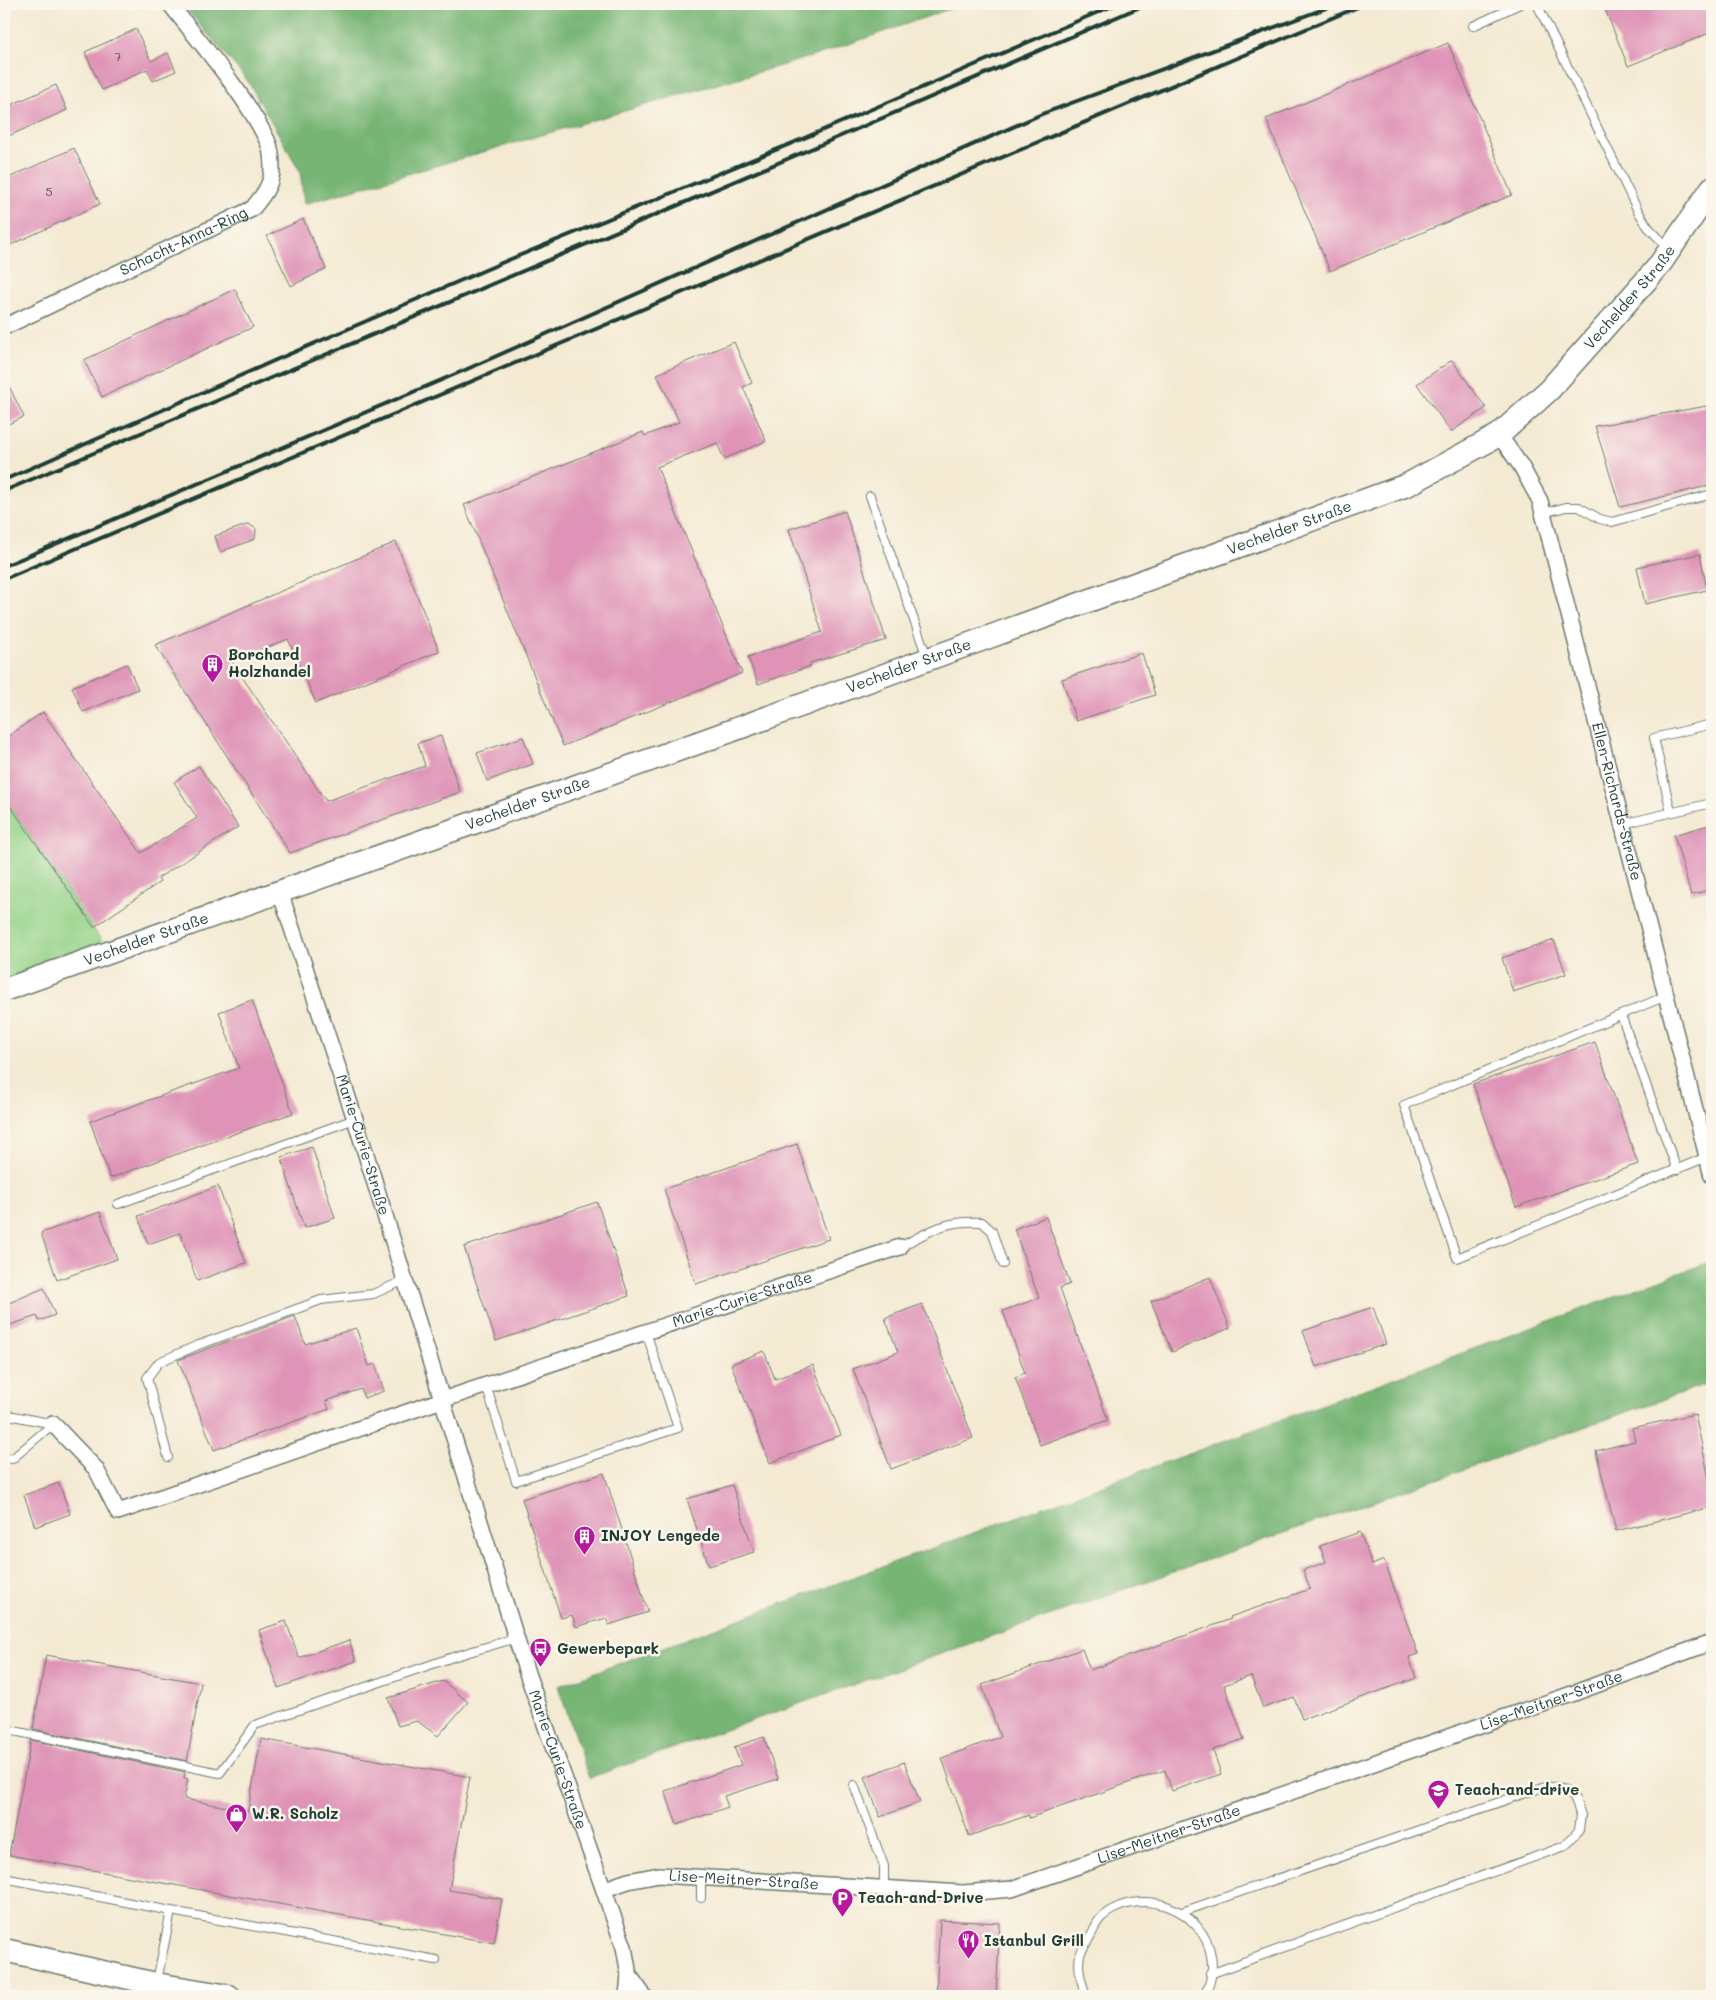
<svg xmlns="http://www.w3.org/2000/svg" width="1716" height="2000" font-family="Mali,sans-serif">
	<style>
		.green { fill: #94d389; stroke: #5a885e }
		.forest { fill: #77b575; stroke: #4b7954 }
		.building { fill: #df94b7 }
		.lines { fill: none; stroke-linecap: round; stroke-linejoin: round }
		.service-casing { stroke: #6a7a6c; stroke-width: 10 }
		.minor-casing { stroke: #6a7a6c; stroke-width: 18 }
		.secondary-casing { stroke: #6a7a6c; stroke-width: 25 }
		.service { stroke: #fff; stroke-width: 8 }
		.minor { stroke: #fff; stroke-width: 15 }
		.secondary { stroke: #fff; stroke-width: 22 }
		.rail { stroke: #1f3d34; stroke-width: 4 }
		.labels { text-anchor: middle; stroke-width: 5; stroke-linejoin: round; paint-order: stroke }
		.number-label { font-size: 12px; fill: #4f5355 }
		.street-label { font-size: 15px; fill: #1f3d34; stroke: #fbf7ec }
		.poi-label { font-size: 15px; font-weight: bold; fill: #1f3d34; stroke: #fbf7ec; text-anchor: start }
	</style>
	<rect width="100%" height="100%" fill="#fbf7ec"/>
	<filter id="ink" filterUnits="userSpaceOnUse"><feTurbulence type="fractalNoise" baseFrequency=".02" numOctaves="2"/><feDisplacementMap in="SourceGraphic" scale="10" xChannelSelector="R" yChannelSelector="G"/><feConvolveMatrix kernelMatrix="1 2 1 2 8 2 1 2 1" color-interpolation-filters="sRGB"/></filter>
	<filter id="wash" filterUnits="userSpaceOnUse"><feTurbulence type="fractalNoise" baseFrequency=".0096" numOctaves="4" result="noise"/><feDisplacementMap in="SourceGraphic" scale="20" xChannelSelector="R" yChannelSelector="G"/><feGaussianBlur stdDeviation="1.12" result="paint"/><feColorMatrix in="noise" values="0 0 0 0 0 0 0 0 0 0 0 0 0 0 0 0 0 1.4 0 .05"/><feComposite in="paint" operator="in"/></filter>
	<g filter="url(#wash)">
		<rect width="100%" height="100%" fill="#f4ead3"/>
		<path class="green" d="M4,797L101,940L93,958L4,990Z"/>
		<g class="forest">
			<path d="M182,4H964L814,56L304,204L300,171L247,80Z"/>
			<path d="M1712,1261V1382L589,1778L558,1686Z"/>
		</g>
		<g id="blocks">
			<g class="building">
				<path d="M1603,4H1712V32L1628,66Z"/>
				<path d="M136,29L151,61L168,53L176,71L153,81L147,69L102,90L85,52Z"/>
				<path d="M1448,43L1512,195L1330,271L1266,119Z"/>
				<path d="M56,85L67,110L4,138V108Z"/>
				<path d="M74,148L100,204L4,248V180Z"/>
				<path d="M303,219L326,269L291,286L267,236Z"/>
				<path d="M235,289L253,327L102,397L84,360Z"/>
				<path d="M734,342L752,383L743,387L766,441L724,459L717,443L657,467L742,673L563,746L464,505L643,432L645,436L679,422L657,374Z"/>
				<path d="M1452,360L1486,408L1451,432L1417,384Z"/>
				<path d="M4,376L24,417L4,426Z"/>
				<path d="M1707,406L1712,448V485L1620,507L1595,426Z"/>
				<path d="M845,511L886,640L810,663L811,666L758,684L748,657L822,632L789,529Z"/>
				<path d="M249,524L256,529L255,539L220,552L215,536Z"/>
				<path d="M396,542L439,651L316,703L288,639L232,662L326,801L425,766L418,743L441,736L460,792L290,853L155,645Z"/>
				<path d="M1700,554L1707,590L1645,604L1637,567Z"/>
				<path d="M1142,653L1155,695L1076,721L1062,679Z"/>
				<path d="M127,664L138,689L83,712L72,687Z"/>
				<path d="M43,712L141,853L197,818L174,782L199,766L238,827L158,878L160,882L94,927L4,797V739Z"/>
				<path d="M523,737L533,764L487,781L477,753Z"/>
				<path d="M1712,824V889L1691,895L1674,835Z"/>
				<path d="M1554,940L1566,974L1513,992L1502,958Z"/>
				<path d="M252,1000L293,1113L110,1178L90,1121L239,1068L219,1012Z"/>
				<path d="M1595,1042L1638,1164L1516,1207L1473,1084Z"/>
				<path d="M797,1144L829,1239L696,1284L664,1189Z"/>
				<path d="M312,1147L335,1218L304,1228L281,1157Z"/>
				<path d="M218,1186L246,1263L197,1281L180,1233L148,1244L138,1216Z"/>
				<path d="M597,1202L629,1296L496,1341L464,1247Z"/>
				<path d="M100,1212L117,1259L57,1280L41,1233Z"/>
				<path d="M1046,1217L1070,1284L1060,1288L1108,1420L1040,1445L1015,1377L1025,1373L1003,1311L1039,1298L1014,1229Z"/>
				<path d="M1210,1277L1230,1328L1172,1352L1151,1301Z"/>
				<path d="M44,1288L55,1315L39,1321L37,1316L4,1327V1305Z"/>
				<path d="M922,1304L973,1438L891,1469L853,1369L898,1352L885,1318Z"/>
				<path d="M1373,1307L1386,1344L1316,1367L1303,1331Z"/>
				<path d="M295,1316L305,1344L356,1328L369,1366L375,1364L384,1391L364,1398L361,1389L326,1401L329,1409L214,1450L178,1360Z"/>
				<path d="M764,1351L775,1379L813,1365L841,1435L770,1463L731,1364Z"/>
				<path d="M1695,1414L1712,1492V1507L1616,1531L1596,1451L1635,1441L1632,1428Z"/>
				<path d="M604,1473L648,1612L609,1625L606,1618L576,1627L572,1615L561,1618L522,1499Z"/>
				<path d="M59,1483L70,1514L35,1527L24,1495Z"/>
				<path d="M732,1485L754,1552L709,1566L687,1499Z"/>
				<path d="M1360,1532L1372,1565L1384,1560L1418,1654L1409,1657L1416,1678L1302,1719L1294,1697L1263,1708L1251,1676L1224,1685L1244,1739L1213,1750L1221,1774L1172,1791L1165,1770L1029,1818V1815L969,1836L942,1758L1000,1737L982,1685L1082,1649L1090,1670L1231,1619L1230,1617L1310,1589L1303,1570L1326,1562L1320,1546Z"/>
				<path d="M286,1621L299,1658L349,1640L356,1661L278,1688L259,1630Z"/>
				<path d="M46,1655L201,1683L187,1761L33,1729Z"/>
				<path d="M443,1681L468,1702L438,1736L417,1721L398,1726L388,1698Z"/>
				<path d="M764,1737L778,1779L724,1796L728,1807L677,1825L665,1791L741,1765L734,1747Z"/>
				<path d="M261,1739L470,1777L449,1890L502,1899L494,1943L9,1855L31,1740L185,1772L184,1778L188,1779L184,1799L248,1811Z"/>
				<path d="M904,1762L920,1802L880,1817L865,1777Z"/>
				<path d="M940,1920L1000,1923L996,1996H936Z"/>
			</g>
		</g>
	</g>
	<g filter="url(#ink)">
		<use href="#blocks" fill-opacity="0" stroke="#6a7a6c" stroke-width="1"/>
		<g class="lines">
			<defs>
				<g id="service">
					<path d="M1537,4L1638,211L1648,227L1669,249"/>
					<path d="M1473,26L1520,4"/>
					<path d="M870,496L927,657"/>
					<path d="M1543,513L1566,507H1579L1600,519L1612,522L1712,494"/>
					<path d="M1671,812L1654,738L1712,724"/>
					<path d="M1622,824L1712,803"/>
					<path d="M1666,996L1404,1105L1457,1258L1707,1157"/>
					<path d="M1621,1015L1677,1170"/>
					<path d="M118,1204L355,1119"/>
					<path d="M900,1247C931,1230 946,1220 982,1222L992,1231L1003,1264"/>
					<path d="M486,1385L516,1481L678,1428L646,1332"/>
					<path d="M4,1414L53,1424"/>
					<path d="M4,1457L12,1459L53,1424"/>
					<path d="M168,1457L147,1378L159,1362L196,1346L321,1300L373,1294L405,1280"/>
					<path d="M4,1729L220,1773L255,1725L456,1656L516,1638"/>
					<path d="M854,1785L884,1866V1889"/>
					<path d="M701,1877V1898"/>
					<path d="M4,1878L171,1911L436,1960"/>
					<path d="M1182,1912L1546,1786L1565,1790L1575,1799L1581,1815L1579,1830L1565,1846L1210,1974"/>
					<path d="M154,1996L171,1911"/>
					<path d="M1086,1996C1082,1984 1077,1969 1080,1955C1082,1949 1088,1941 1091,1935C1094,1930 1096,1923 1100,1919C1106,1912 1118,1906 1127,1904C1182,1891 1232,1945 1204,1996"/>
				</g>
				<g id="minor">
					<path id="s1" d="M4,327L252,209C262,197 272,185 272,169C272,161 271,149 268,142C246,95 202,45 170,4"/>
					<path id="s2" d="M1499,435L1521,466L1540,501L1712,1176"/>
					<path id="s3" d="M280,892L355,1119L527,1673L624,1947L629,1975L627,1996"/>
					<path id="s4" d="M53,1424L96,1469L118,1512L442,1400L900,1247"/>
					<path id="s5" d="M605,1889L628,1881L659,1875L963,1893L1012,1889L1569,1695L1712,1642"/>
					<path d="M629,1975L644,1996"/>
				</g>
				<g id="secondary">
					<path id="s6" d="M4,990L703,741L1407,485L1499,435L1549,390L1658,267L1712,188"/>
					<path d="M4,1950L156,1984L229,1996"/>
				</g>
			</defs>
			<use href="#service" class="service-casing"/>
			<use href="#minor" class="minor-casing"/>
			<use href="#secondary" class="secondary-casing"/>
			<use href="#service" class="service"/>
			<use href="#minor" class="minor"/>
			<use href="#secondary" class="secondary"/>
			<g class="rail">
				<path d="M4,480L278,359L506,261L795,142L1117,4"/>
				<path d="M4,491L799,154L1147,4"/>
				<path d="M4,566L465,370L1042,114L1337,4"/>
				<path d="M4,579L1365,4"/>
			</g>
		</g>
	</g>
	<defs>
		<symbol id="building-pin" viewBox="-11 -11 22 30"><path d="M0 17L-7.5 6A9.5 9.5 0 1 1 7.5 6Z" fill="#b5179e" stroke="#fbf7ec"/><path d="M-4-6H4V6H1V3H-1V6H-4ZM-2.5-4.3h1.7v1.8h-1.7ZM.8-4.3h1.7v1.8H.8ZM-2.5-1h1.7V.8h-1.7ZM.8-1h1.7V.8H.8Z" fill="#fff"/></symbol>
		<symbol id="bus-pin" viewBox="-11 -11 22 30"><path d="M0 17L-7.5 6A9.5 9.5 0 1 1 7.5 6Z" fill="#b5179e" stroke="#fbf7ec"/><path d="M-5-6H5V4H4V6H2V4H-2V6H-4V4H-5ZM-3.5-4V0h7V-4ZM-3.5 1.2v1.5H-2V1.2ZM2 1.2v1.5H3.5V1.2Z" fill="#fff"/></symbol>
		<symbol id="school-pin" viewBox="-11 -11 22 30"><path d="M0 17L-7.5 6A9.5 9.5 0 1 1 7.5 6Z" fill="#b5179e" stroke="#fbf7ec"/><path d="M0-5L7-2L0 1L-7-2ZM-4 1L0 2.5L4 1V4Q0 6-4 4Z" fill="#fff"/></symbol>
		<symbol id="shop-pin" viewBox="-11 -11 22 30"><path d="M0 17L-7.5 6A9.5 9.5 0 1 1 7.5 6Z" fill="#b5179e" stroke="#fbf7ec"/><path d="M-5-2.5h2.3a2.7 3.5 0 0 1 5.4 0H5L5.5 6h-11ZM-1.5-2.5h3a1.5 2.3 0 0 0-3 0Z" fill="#fff"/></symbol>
		<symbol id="parking-pin" viewBox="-11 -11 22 30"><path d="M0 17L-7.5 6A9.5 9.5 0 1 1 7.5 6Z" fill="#b5179e" stroke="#fbf7ec"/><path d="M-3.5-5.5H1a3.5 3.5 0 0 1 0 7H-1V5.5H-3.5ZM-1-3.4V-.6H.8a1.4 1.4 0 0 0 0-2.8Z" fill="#fff"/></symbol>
		<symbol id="restaurant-pin" viewBox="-11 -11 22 30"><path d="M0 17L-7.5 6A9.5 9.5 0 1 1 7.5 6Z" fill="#b5179e" stroke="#fbf7ec"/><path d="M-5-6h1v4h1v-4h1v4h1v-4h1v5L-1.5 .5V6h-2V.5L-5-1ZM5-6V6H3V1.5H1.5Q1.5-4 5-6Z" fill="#fff"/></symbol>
	</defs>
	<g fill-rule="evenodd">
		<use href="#building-pin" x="200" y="652" width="25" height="34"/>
		<use href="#building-pin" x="572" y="1524" width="25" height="34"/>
		<use href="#bus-pin" x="528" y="1636" width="25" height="34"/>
		<use href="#school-pin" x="1426" y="1778" width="25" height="34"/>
		<use href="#shop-pin" x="224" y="1802" width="25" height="34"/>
		<use href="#parking-pin" x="830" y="1886" width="25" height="34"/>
		<use href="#restaurant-pin" x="956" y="1928" width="25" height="34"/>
	</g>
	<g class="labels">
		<g class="number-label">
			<text x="118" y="61">7</text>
			<text x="49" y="196">5</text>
		</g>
		<g class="street-label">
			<text dy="5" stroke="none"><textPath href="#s1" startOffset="199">Schacht-Anna-Ring</textPath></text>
			<text dy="5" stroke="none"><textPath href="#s6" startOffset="1786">Vechelder Straße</textPath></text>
			<text dy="5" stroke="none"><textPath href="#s6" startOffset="1366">Vechelder Straße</textPath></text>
			<text dy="5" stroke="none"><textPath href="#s6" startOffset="961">Vechelder Straße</textPath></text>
			<text dy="5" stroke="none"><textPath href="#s2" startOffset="388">Ellen-Richards-Straße</textPath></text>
			<text dy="5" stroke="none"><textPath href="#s6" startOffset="556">Vechelder Straße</textPath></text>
			<text dy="5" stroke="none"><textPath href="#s6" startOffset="151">Vechelder Straße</textPath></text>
			<text dy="5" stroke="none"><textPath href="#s3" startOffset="266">Marie-Curie-Straße</textPath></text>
			<text dy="5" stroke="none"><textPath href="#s4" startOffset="770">Marie-Curie-Straße</textPath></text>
			<text dy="5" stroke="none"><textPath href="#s5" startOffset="981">Lise-Meitner-Straße</textPath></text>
			<text dy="5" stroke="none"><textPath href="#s3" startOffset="911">Marie-Curie-Straße</textPath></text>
			<text dy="5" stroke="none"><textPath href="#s5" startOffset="576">Lise-Meitner-Straße</textPath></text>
			<text dy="5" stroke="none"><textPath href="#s5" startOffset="141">Lise-Meitner-Straße</textPath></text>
		</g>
		<g class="poi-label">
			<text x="228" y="660">Borchard<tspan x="228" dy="17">Holzhandel</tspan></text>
			<text x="601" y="1541">INJOY Lengede</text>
			<text x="557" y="1654">Gewerbepark</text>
			<text x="1455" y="1795">Teach-and-drive</text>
			<text x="252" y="1819">W.R. Scholz</text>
			<text x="858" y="1903">Teach-and-Drive</text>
			<text x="984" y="1946">Istanbul Grill</text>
		</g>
	</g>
	<rect width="1716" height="2000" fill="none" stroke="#fbf7ec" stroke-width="20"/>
</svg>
